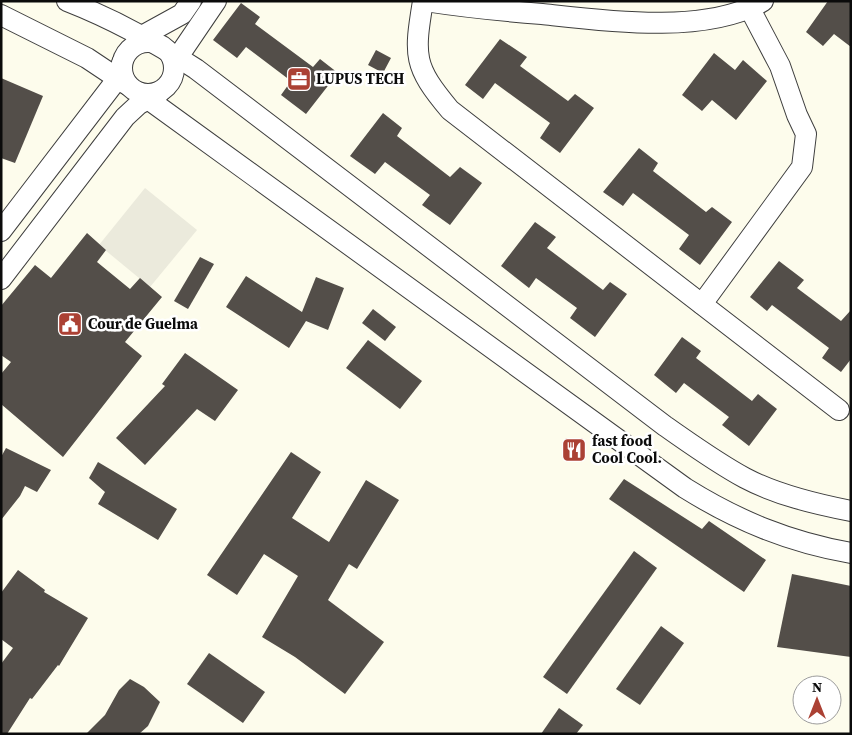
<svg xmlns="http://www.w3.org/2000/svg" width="852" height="735" font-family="'Source Serif 4',serif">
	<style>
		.plaza { fill: #ebeadc }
		.building { fill: #534e49 }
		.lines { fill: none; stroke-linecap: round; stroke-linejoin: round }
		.minor-casing { stroke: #3e3e3e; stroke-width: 22 }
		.minor { stroke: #fff; stroke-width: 20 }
		.labels { text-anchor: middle; stroke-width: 5; stroke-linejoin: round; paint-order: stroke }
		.poi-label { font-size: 15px; font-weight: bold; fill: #0b0b0b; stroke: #fff; text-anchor: start }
	</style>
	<rect width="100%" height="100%" fill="#fdfcec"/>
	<path class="plaza" d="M145,188L197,230L150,287L99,245Z"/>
	<g class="building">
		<path d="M828,1H851V47L834,34L823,46L806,32Z"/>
		<path d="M241,3L260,17L255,24L313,67L320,59L338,73L306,114L281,95L291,81L246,47L237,58L213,40Z"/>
		<path d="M500,39L527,57L520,66L568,101L575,94L594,108L560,153L540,138L550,123L495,83L483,99L465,85Z"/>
		<path d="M376,50L391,58L383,73L368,65Z"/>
		<path d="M714,53L735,70L743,60L767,81L736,120L712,100L702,111L682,95Z"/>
		<path d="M1,78L43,96L15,163L1,158Z"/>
		<path d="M383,113L402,128L397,136L450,177L460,167L482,183L450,225L422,205L430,195L385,162L375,174L350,156Z"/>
		<path d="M639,148L658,163L653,171L706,212L712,207L732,222L700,265L679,249L689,235L633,193L623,206L603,192Z"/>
		<path d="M535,222L556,237L547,248L603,290L610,282L627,294L595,337L570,318L577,308L536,278L529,288L501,266Z"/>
		<path d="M87,233L106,250L97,262L130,289L140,278L162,297L125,342L142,356L63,457L1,404V374L11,362L1,355V306L35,265L51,278Z"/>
		<path d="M200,257L214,264L188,309L174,301Z"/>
		<path d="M779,261L804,280L797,288L841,321L851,310V359L841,372L822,358L829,348L772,305L767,311L750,297Z"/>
		<path d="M246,276L302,312L316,277L344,288L328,330L306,321L289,348L226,307Z"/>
		<path d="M373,309L396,327L385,341L362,323Z"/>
		<path d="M682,337L701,351L696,358L752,401L758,394L777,409L749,446L722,425L729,417L684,383L676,393L654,375Z"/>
		<path d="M368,340L422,381L400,409L346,368Z"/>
		<path d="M185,353L238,390L215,421L197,409L145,465L116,438L165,386L162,384Z"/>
		<path d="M6,448L51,470L37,492L25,486L20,496L1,520V457Z"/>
		<path d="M291,452L321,472L292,518L329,542L366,480L399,500L357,569L349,564L328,600L384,642L345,694L295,657L262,637L298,576L264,554L237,595L207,575Z"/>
		<path d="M98,462L177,509L158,540L98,504L105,492L89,478Z"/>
		<path d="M624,479L702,529L709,521L766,560L744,592L609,499Z"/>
		<path d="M634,551L657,568L567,694L543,677Z"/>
		<path d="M18,570L45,590L44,592L88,618L59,666L58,665L32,699L30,698L7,734H1V664L13,648L1,639V593Z"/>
		<path d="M792,574L851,586V657L777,647Z"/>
		<path d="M661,626L684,643L640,705L616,689Z"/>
		<path d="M209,653L265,692L243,723L187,684Z"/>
		<path d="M130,679L144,687L160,702L148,726L139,734H86L105,715L119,690Z"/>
		<path d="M559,708L583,725L576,734H541Z"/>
	</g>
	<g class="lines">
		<defs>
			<g id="minor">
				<path d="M67,1C113,19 155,42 196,69L665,426C691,444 717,463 745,478C777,495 815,504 851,511"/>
				<path d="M423,1C414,56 413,66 450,110L839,410"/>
				<path d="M425,1C464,7 503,11 542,14C605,21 707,35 763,1"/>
				<path d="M1,15L87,58L126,84"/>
				<circle cx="148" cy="68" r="26"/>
				<path d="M136,43L142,36L182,14L191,1"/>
				<path d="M174,67L178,57L216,1"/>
				<path d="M141,94L685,488C738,521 789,542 851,553"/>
				<path d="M1,231L118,78L122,63"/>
				<path d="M1,279L125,117L139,104L159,93"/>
				<path d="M702,304L802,167L806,134L797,115L780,66L750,9"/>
			</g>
		</defs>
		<use href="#minor" class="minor-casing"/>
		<use href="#minor" class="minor"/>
	</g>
	<defs>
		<symbol id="office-square" viewBox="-11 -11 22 22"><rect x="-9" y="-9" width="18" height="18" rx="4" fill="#ab4134" stroke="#fff"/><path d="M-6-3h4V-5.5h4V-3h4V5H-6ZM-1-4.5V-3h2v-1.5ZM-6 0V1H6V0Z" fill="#fff"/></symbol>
		<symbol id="civic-square" viewBox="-11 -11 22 22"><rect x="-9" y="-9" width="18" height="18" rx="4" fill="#ab4134" stroke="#fff"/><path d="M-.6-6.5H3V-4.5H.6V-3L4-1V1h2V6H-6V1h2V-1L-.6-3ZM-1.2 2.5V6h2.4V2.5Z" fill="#fff"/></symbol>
		<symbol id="restaurant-square" viewBox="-11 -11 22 22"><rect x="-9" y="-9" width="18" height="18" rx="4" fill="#ab4134" stroke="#fff"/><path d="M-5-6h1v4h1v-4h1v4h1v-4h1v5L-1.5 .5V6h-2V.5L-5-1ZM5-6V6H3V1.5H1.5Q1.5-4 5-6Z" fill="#fff"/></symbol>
	</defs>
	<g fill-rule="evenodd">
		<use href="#office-square" x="285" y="65" width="28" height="28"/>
		<use href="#civic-square" x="56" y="310" width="28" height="28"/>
		<use href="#restaurant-square" x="560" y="436" width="28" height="28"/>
	</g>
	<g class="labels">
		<g class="poi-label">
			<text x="316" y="84">LUPUS TECH</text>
			<text x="88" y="329">Cour de Guelma</text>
			<text x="592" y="446">fast food<tspan x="592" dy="17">Cool Cool.</tspan></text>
		</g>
	</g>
	<rect width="852" height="735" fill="none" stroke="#0b0b0b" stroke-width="5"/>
	<g transform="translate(817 700)"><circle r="24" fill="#ffffff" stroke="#9d9d9d"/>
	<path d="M0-4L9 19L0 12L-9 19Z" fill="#ab4134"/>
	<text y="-8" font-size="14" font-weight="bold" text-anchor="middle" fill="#0b0b0b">N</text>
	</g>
</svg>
